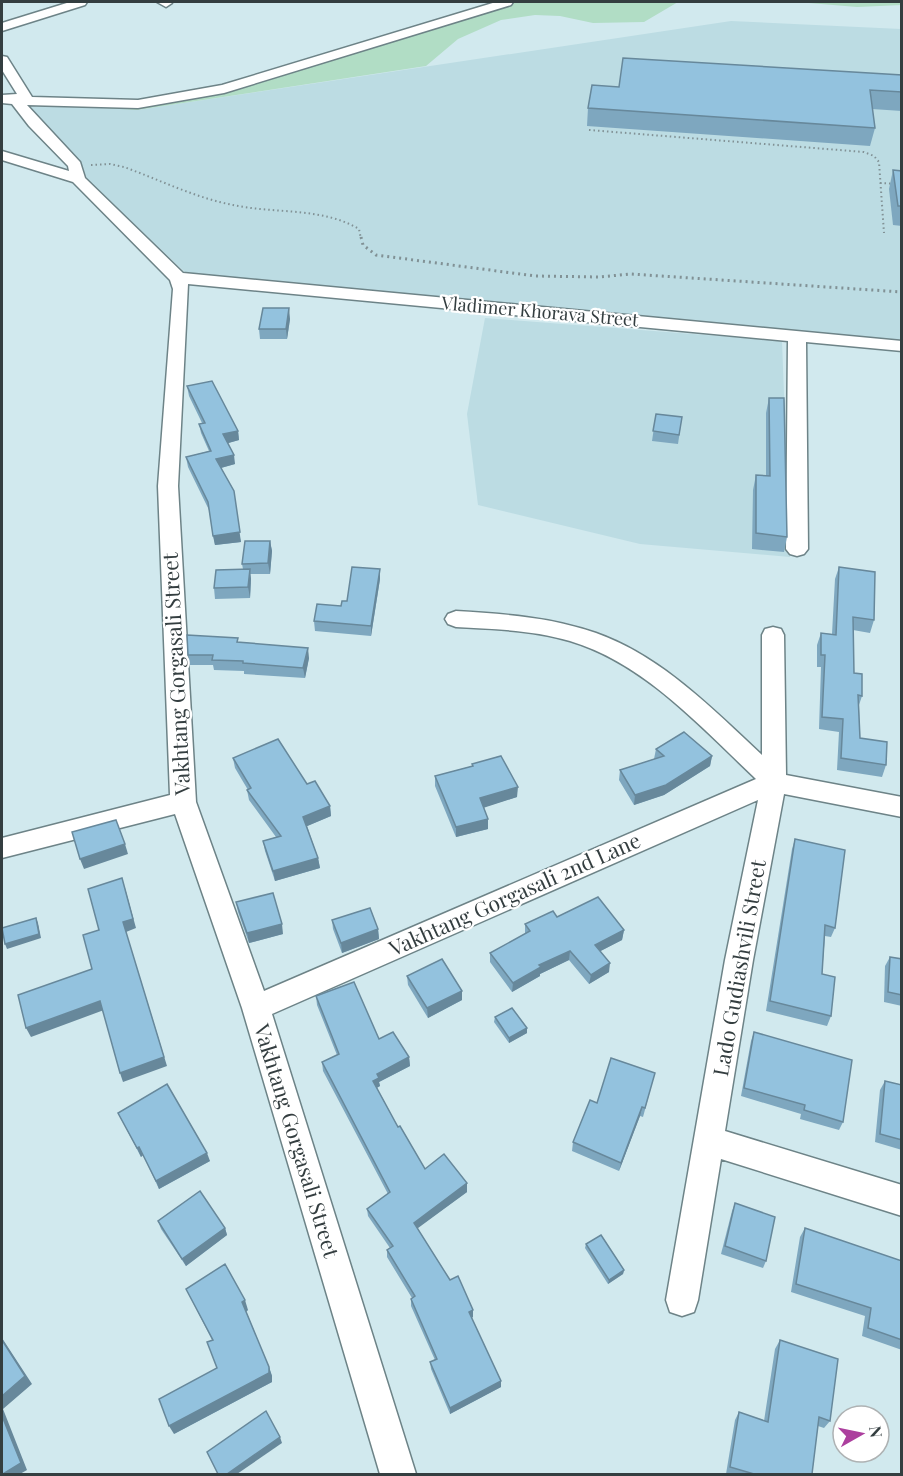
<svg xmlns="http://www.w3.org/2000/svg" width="903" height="1476" font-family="'Playfair Display',serif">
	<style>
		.built { fill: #bcdce3 }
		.green { fill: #b1ddc5 }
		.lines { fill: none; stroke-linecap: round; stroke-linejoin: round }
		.minor-casing { stroke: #6d8387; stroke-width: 3 }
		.path-far1 { stroke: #819195; stroke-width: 2; stroke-dasharray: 1.5 3; stroke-linecap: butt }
		.path { stroke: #819195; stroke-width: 3; stroke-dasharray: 2 4; stroke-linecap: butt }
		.minor { fill: #fff; fill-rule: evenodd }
		.wall { fill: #7ea7bf }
		.shaded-wall { fill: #67889b }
		.building { fill: #93c2de; stroke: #67889b; stroke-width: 1.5 }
		.labels { text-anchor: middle; stroke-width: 4.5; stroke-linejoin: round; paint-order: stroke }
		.far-street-label { font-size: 18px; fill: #343e40; stroke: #fff }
		.street-label { font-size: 21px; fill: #343e40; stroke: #fff }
	</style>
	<rect width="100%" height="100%" fill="#d1e9ee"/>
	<g class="built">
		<path d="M731,21L901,29V345L188,275L87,179L83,167L22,101L137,110Z"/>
		<path d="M485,318L782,341L790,557L640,544L478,505L467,414Z"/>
	</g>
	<g class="green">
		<path d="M507,2H678L644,22L593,23L560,16L535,15L501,20L458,39L426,66L137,110L70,106V103L138,104L223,89Z"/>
		<path d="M797,2H901L902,5L857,7Z"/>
	</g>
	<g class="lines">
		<defs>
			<g id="minor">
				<path d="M70,2H87L85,5L2,31V23Z"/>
				<path d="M157,2H171L172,3L166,7Z"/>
				<path d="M496,2H513L511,5L224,93L138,108L27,105L80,162L85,178L183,273L902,341V351L806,342L808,549L804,554L797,556L790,554L786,549L788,341L188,284L178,486L196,802L264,991L756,779C701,727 644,663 570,641C533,630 494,629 456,627L448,624L445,619L448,614L456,611C504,614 551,617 596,633C661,656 713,709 762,755V635L765,629L773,627L781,629L784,635L786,775L902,797V817L784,794L753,960L725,1131L902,1185V1216L721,1159L698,1300L694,1312L682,1316L670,1312L666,1300L725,960L758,800L272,1014L416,1474H380L242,1008L175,814L2,858V838L170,795L158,486L173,289L170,280L73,182L2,160V151L69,171L68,166L29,126L12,104L2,103V95L17,94L2,70V56L7,57L32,97L138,100L222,85Z"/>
			</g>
		</defs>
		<use href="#minor" class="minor-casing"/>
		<g class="path-far1">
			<path d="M589,130L864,152L874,156L879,162L884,233"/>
			<path d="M91,165L110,164L124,167C160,180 196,198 233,205C275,214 322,207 359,229L361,239"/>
			<path d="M880,183L902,184"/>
		</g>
		<path class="path" d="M361,237L363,245L376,255L535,276L599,277L631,274L902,292"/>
		<use href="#minor" class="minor"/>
	</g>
	<g class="wall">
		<path d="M902,75V111L872,109L875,128L870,146L587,126L588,108L619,87Z"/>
		<path d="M893,170L902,171V226L893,225L889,189Z"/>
		<path d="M290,319L287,339H260L259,329Z"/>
		<path d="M187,386L238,431L239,440L228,443L235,464L221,468L241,542L215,545L209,510L188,467L186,457L209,451L201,433L199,424L202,423L189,396Z"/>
		<path d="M769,398L787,537L784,552L752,549L753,490L756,475L766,476V413Z"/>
		<path d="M656,414L682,417L678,444L652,441Z"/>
		<path d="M270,541L272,551L270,574H250L251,579L250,598L215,599L214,588L243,569L242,564Z"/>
		<path d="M839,567L874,620L870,633L853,630L854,673L862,696L859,705L860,738L886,765L882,777L837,770L839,732L819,729L821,667H817V645L821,633L832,634L835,579Z"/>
		<path d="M380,579L371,636L315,631L314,621L341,606Z"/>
		<path d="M239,643L309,658L305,678L244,674V671L214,670L213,665H190L188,655Z"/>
		<path d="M656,749L712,756L710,766L664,795L634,805L619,780L620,770L654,759Z"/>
		<path d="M233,758L307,784L330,806L331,816L307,826L318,858L320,868L275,881L265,851L263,841L276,837L249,800L247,790H248L235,768Z"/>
		<path d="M472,764L517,797L484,807L488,829L456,837L435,786V776L472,766Z"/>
		<path d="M795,839L835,928L831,937L825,936L822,974L831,1016L827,1026L766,1011L792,849Z"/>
		<path d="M236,902L283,934L249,943L238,912Z"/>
		<path d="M557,917L624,930L622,940L600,951L609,972L589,984L569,960L540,974V976L512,992L490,962V953L525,934V924Z"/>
		<path d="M332,920L378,929L379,939L342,953L333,929Z"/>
		<path d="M890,957L902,959V1006L884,1002L885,966Z"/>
		<path d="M407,976L462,991V1000L428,1018L408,985Z"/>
		<path d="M316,996L379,1039L409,1057L410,1066L379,1082L380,1086L377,1088L398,1127L425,1169L467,1192L417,1228L473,1317L471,1318L501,1381V1387L450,1414L431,1369L430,1362L435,1360L411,1306V1299L412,1298L387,1257V1250L390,1248L368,1216L367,1209L388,1194L323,1071L322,1062L337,1055L317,1005Z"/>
		<path d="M495,1017L527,1028V1033L509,1043L494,1022Z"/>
		<path d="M754,1032L843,1122L839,1130L800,1119L801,1114L741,1096L751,1041Z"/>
		<path d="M655,1073L643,1117L640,1116L619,1171L572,1151L573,1142L597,1103Z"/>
		<path d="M885,1081L902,1085V1150L875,1142L880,1090Z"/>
		<path d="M118,1113L210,1161L159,1189L143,1155L141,1157Z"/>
		<path d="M735,1203L766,1261L763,1268L721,1254L732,1211Z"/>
		<path d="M158,1221L225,1228L227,1235L186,1266L161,1229Z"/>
		<path d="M805,1228L902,1261V1350L862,1336L865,1316L791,1292L800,1237Z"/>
		<path d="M586,1244L624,1270L623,1274L608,1284L585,1248Z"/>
		<path d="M186,1289L248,1310L246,1311L269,1367L272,1376V1382L174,1434L217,1368L212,1340Z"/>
		<path d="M780,1340L830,1421L824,1428L818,1426L812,1474H726L735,1420L739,1412L764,1421L775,1349Z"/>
	</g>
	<g class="shaded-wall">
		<path d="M289,308L290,319L287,339L286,329Z"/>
		<path d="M238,431L239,440L225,444L223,434Z"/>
		<path d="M234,455L235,464L217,469L216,459Z"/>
		<path d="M235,501L241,542L215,545L213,536Z"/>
		<path d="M270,541L272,551L270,574L268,563Z"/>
		<path d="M250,569L251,579L250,598L248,587Z"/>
		<path d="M380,569V579L371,636V626Z"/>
		<path d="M308,648L309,658L305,678L303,668Z"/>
		<path d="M712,756L710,766L664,795L634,805L635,795Z"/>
		<path d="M518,787L517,797L480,809V798Z"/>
		<path d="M330,806L331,816L305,827L303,817Z"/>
		<path d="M488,819V829L456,837V827Z"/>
		<path d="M125,844L128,854L84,869L80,859Z"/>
		<path d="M318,858L320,868L275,881L273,871Z"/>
		<path d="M125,888L136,928L126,932L167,1066L123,1082L120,1073L123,922Z"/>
		<path d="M36,918L38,923L41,938L7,949L5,944Z"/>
		<path d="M282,924L283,934L249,943L247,933Z"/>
		<path d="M378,929L379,939L342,953L341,943Z"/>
		<path d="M624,930L622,940L593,955L595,945Z"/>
		<path d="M570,951L569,960L540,974V976L512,992L513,983L539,965Z"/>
		<path d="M610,963L609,972L589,984L591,975Z"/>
		<path d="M462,991V1000L428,1018L427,1008Z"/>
		<path d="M100,1001L104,1010L31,1037L26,1028Z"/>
		<path d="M527,1028V1033L509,1043V1038Z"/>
		<path d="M409,1057L410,1066L379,1082L380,1086L374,1089L373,1081L377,1074Z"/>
		<path d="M642,1107L640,1116L619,1171L621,1163Z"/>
		<path d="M139,1147L143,1155L141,1157L137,1148Z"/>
		<path d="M207,1153L210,1161L159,1189L156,1181Z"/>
		<path d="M467,1183V1192L414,1231V1223Z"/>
		<path d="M225,1228L227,1235L186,1266L182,1259Z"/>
		<path d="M624,1270L623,1274L608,1284L609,1280Z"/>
		<path d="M245,1300L248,1310L246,1312L242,1302Z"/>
		<path d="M473,1310V1317L468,1319L469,1312Z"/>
		<path d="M2,1338L32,1384L3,1409L27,1470L20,1474H3L2,1416Z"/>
		<path d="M269,1367L272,1376V1382L174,1434L169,1426Z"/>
		<path d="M501,1381V1387L450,1414V1408Z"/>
		<path d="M280,1437L282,1443L237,1474H227Z"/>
	</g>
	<g class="building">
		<path d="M623,58L902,75V92L870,90L875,128L588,108L592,85L619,87Z"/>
		<path d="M893,170L902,171V206H898Z"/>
		<path d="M263,308H289L286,329H259Z"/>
		<path d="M212,381L238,431L223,434L234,455L216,459L234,491L240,532L213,536L208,502L186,457L211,451L199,424L205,423L187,386Z"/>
		<path d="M769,398H784L787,537L756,533V475L770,476Z"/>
		<path d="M656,414L682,417L679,435L653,431Z"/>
		<path d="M245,541H270L268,563L242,564Z"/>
		<path d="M352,567L380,569L371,626L314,621L317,604L341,606L342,601H347Z"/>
		<path d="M839,567L875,572L874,620L853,617L854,673L862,674V696L858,695L860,738L887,742L886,765L841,758L843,719L822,717L825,655H821V633L836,635Z"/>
		<path d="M250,569L248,587L214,588L216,570Z"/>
		<path d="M187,635L238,638L237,642L308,648L303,668L243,663V661L212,660L213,655H188Z"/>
		<path d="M684,732L712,756L666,785L635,795L620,770L664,756L656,749Z"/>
		<path d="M278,739L307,784L315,781L330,806L303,817L318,858L273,871L263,841L281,836L247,790L251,788L233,758Z"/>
		<path d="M501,756L518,787L480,798L488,819L456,827L435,776L473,766L472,764Z"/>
		<path d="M116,820L125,844L80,859L72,832Z"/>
		<path d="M795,839L845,850L835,928L825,925L822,974L835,977L831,1016L770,1001Z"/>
		<path d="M122,878L133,919L123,922L164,1057L120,1073L100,1001L26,1028L18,995L92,969L83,935L99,930L88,889Z"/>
		<path d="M273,893L282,924L247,933L236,902Z"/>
		<path d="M598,897L624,930L595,945L610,963L591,975L570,951L539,965L541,967L513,983L490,953L530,931L525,924L553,911L557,917Z"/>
		<path d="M370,908L378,929L341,943L332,920Z"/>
		<path d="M36,918L39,934L5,944L2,928Z"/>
		<path d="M890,957L902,959V995L888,992Z"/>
		<path d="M442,959L462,991L427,1008L407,976Z"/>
		<path d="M354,982L379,1039L393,1032L409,1057L377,1074L379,1078L373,1081L398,1127L400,1126L425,1169L444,1154L467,1183L414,1223L450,1280L458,1276L473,1310L469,1312L501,1381L450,1408L430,1362L437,1359L411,1299L415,1296L387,1250L393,1246L367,1209L390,1192L322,1062L339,1054L316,996Z"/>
		<path d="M512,1008L527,1028L509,1038L495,1017Z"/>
		<path d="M754,1032L852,1060L843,1122L804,1110L805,1105L744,1088Z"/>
		<path d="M611,1058L655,1073L645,1108L642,1107L621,1163L573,1142L590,1100L597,1103Z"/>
		<path d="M885,1081L902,1085V1140L880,1134Z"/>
		<path d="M167,1084L207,1153L156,1181L139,1147L137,1148L118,1113Z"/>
		<path d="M200,1191L225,1228L182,1259L158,1221Z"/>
		<path d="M735,1203L775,1217L766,1261L725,1246Z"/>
		<path d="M805,1228L902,1261V1340L868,1328L871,1308L796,1284Z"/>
		<path d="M601,1235L624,1270L609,1280L586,1244Z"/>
		<path d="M225,1264L245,1300L242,1302L269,1367V1373L169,1426L159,1399L217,1368L207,1342L213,1340L186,1289Z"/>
		<path d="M2,1340L25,1376L2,1396Z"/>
		<path d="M780,1340L838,1359L830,1421L819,1417L812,1474H754L730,1467L739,1412L768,1422Z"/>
		<path d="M266,1411L280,1437L227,1474H218L207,1452Z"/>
		<path d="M2,1416L21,1463L3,1474H2Z"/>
	</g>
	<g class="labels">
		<g class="far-street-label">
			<text transform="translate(540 312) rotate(5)" y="6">Vladimer Khorava Street</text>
		</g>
		<g class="street-label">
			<text transform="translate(177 674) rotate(-93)" y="7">Vakhtang Gorgasali Street</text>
			<text transform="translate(515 895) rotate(-24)" y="7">Vakhtang Gorgasali 2nd Lane</text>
			<text transform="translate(740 968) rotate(-80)" y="7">Lado Gudiashvili Street</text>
			<text transform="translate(296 1141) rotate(73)" y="7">Vakhtang Gorgasali Street</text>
		</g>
	</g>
	<rect width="903" height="1476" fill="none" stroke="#343e40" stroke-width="6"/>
	<g transform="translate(861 1434) rotate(81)"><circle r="28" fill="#ffffff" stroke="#aeb2b3" stroke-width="1.5"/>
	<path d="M0-4.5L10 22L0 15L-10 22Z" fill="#ac3f9e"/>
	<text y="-9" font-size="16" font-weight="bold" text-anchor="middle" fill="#343e40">N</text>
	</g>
</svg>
